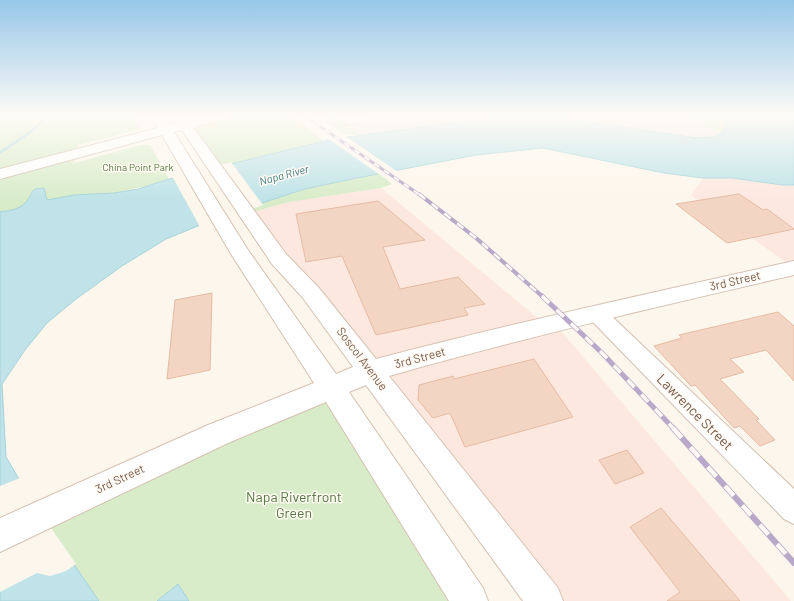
<svg xmlns="http://www.w3.org/2000/svg" width="794" height="601" font-family="Barlow,sans-serif">
	<style>
		.commercial { fill: #fde8e0 }
		.industrial { fill: #efe9e4 }
		.green { fill: #d8ecc9 }
		.water { fill: #bfe3e8; stroke: #a5d3da }
		.pier { fill: #fdf6ec }
		.lines { fill: none; stroke-linecap: round; stroke-linejoin: round }
		.stream { fill: #a5d3da; fill-rule: evenodd }
		.building { fill: #f3d5c3; stroke: #e6bba3 }
		.street-casing { stroke: #d1beb0; stroke-width: 2 }
		.secondary-casing { stroke: #d6c0b0; stroke-width: 2 }
		.street { fill: #fff; fill-rule: evenodd }
		.secondary { fill: #fff; fill-rule: evenodd }
		.rail-far3-casing { stroke: #b9a8c9; stroke-width: 3 }
		.rail-far2-casing { stroke: #b9a8c9; stroke-width: 4 }
		.rail-far1-casing { stroke: #b9a8c9; stroke-width: 5 }
		.rail-casing { stroke: #b9a8c9; stroke-width: 6 }
		.rail-far3 { stroke: #fffaf3; stroke-width: 2; stroke-dasharray: 6; stroke-linecap: butt }
		.rail-far2 { stroke: #fffaf3; stroke-width: 2.5; stroke-dasharray: 8; stroke-linecap: butt }
		.rail-far1 { stroke: #fffaf3; stroke-width: 3.5; stroke-dasharray: 10; stroke-linecap: butt }
		.rail { stroke: #fffaf3; stroke-width: 4.5; stroke-dasharray: 13; stroke-linecap: butt }
		.labels { text-anchor: middle; stroke-width: 3; stroke-linejoin: round; paint-order: stroke }
		.far-park-label { font-size: 10px; fill: #537a41; stroke: #fffaf3 }
		.far-water-label { font-size: 11px; font-style: italic; fill: #437c86; stroke: #fffaf3 }
		.street-label { font-size: 12px; fill: #7a5c4d; stroke: #fffaf3 }
		.near-street-label { font-size: 14px; fill: #7a5c4d; stroke: #fffaf3 }
		.near-park-label { font-size: 14px; fill: #537a41; stroke: #fffaf3 }
	</style>
	<rect width="100%" height="100%" fill="#fdf6ec"/>
	<g class="commercial">
		<path d="M703,178H732L783,185H794V268L691,195Z"/>
		<path d="M381,188L547,326L555,324L791,601H545L246,214L289,202Z"/>
	</g>
	<g class="industrial">
		<path d="M366,116H505L360,135L344,122Z"/>
		<path d="M548,116H674L723,132L714,137L696,138Z"/>
	</g>
	<g class="green">
		<path d="M0,116H135L141,127L130,132L78,145L74,163L141,145H150L169,179L155,184L114,193L74,195L47,200L44,188L35,189L32,192C26,207 16,210 0,212Z"/>
		<path d="M219,116H293L323,141L215,168L186,125Z"/>
		<path d="M319,116H336L360,135L344,134Z"/>
		<path d="M674,116H727L723,132Z"/>
		<path d="M378,173L392,184L381,188L289,202L246,214L243,209L305,189Z"/>
		<path d="M330,386L470,601H189L178,584L157,601H99L41,516Z"/>
	</g>
	<g class="water">
		<path d="M505,116H548L696,138L714,137L723,132L727,116H794V185H783L732,178H703L664,173L543,148L476,155L357,178L305,189L225,215L166,239L122,266L76,299L47,323L25,350L2,384L6,457L41,516L99,601H0V212C16,210 26,207 32,192L35,189L44,188L47,200L74,195L114,193L138,189L169,179L333,139Z"/>
		<path d="M178,584L189,601H157Z"/>
	</g>
	<g class="pier">
		<path d="M344,135L398,172L380,175L327,138Z"/>
		<path d="M231,162L263,205L200,227L172,176Z"/>
		<path d="M20,478L42,515L76,564L66,571L50,576L37,573L0,592V486Z"/>
	</g>
	<g class="lines">
		<path class="stream" d="M47,116H51L26,137L0,154V151L24,135Z"/>
	</g>
	<g class="building">
		<path d="M739,194L763,210L767,209L794,229L727,243L676,204Z"/>
		<path d="M378,201L425,240L383,247L400,289L458,277L485,304L464,308L468,315L376,335L342,256L306,262L296,214Z"/>
		<path d="M212,293L210,370L167,379L175,300Z"/>
		<path d="M778,312L794,326V381L766,350L730,359L744,372L720,379L759,419L756,420L775,440L760,446L740,426L734,428L695,385L691,386L654,346L682,338L679,335Z"/>
		<path d="M534,359L573,417L465,447L450,413L433,418L418,400L419,385L453,376L454,379Z"/>
		<path d="M627,450L644,473L615,484L599,460Z"/>
		<path d="M661,508L740,601H667L680,592L630,527Z"/>
	</g>
	<g class="lines">
		<defs>
			<g id="street">
				<path d="M354,116H372C367,122 353,125 346,124L344,121L346,118Z"/>
				<path d="M597,306L604,309L794,489V524L784,519L590,319L587,314L590,309Z"/>
			</g>
			<path id="secondary" d="M151,116H163L169,125L177,123L173,116H186L188,120L204,116H225L224,119L193,127L286,254L319,288L376,359C514,323 654,292 794,261V275C659,306 523,338 389,376L558,588L563,601H523L366,385L349,392L483,588L488,601H449L326,402L228,443L0,552V518L208,425L314,383L231,254L162,135L0,179V169L158,128ZM182,130L272,264L303,298L353,367L336,374L248,250L174,132Z"/>
		</defs>
		<use href="#street" class="street-casing"/>
		<use href="#secondary" class="secondary-casing"/>
		<use href="#street" class="street"/>
		<use href="#secondary" class="secondary"/>
		<defs>
			<path id="rail-far3" d="M305,116L420,195"/>
			<path id="rail-far2" d="M419,194L476,238L543,297"/>
			<path id="rail-far1" d="M542,296L602,353L674,429"/>
			<path id="rail" d="M673,428L794,563"/>
		</defs>
		<use href="#rail-far3" class="rail-far3-casing"/>
		<use href="#rail-far2" class="rail-far2-casing"/>
		<use href="#rail-far1" class="rail-far1-casing"/>
		<use href="#rail" class="rail-casing"/>
		<use href="#rail-far3" class="rail-far3"/>
		<use href="#rail-far2" class="rail-far2"/>
		<use href="#rail-far1" class="rail-far1"/>
		<use href="#rail" class="rail"/>
	</g>
	<linearGradient id="sky" x2="0" y2="1"><stop stop-color="#97c7e8"/><stop offset="0.58" stop-color="#fefbf6"/><stop offset="1" stop-color="#fefbf6" stop-opacity="0"/></linearGradient>
	<rect width="794" height="200" fill="url(#sky)"/>
	<g class="labels">
		<g class="far-park-label">
			<text x="138" y="171">China Point Park</text>
		</g>
		<g class="far-water-label">
			<text transform="translate(284 175) rotate(-15)" y="4">Napa River</text>
		</g>
		<g class="street-label">
			<text transform="translate(735 281) rotate(-13)" y="4">3rd Street</text>
			<text transform="translate(420 358) rotate(-15)" y="4">3rd Street</text>
			<text transform="translate(362 359) rotate(53)" y="4">Soscol Avenue</text>
			<text transform="translate(120 479) rotate(-25)" y="4">3rd Street</text>
		</g>
		<g class="near-street-label">
			<text transform="translate(695 412) rotate(45)" y="5">Lawrence Street</text>
		</g>
		<g class="near-park-label">
			<text x="294" y="502">Napa Riverfront<tspan x="294" dy="16">Green</tspan></text>
		</g>
	</g>
</svg>
